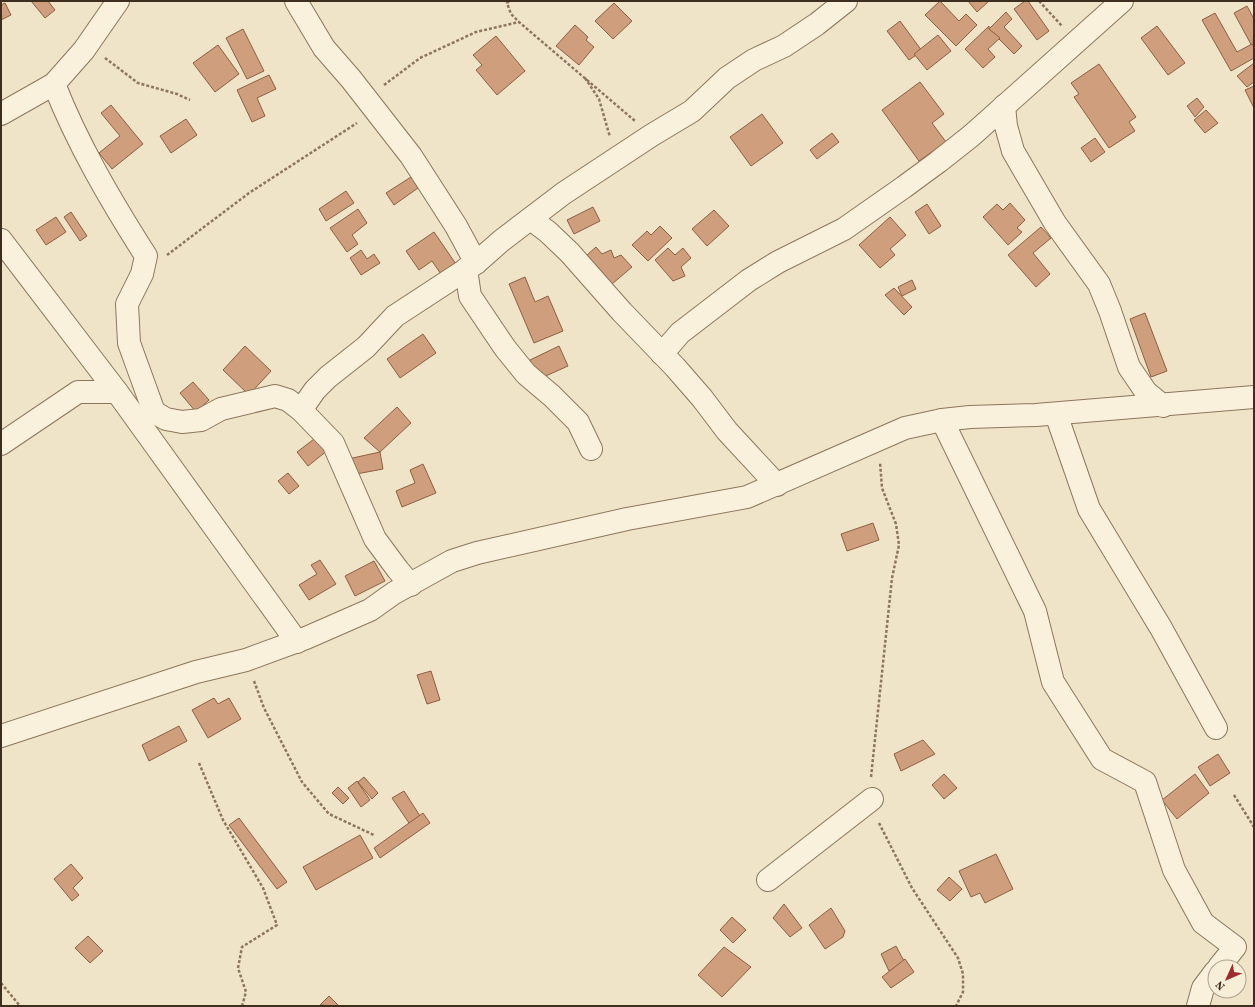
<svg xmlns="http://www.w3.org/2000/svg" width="1255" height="1007" font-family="'Source Serif 4',serif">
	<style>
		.building { fill: #cf9f7d; stroke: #8d5f41 }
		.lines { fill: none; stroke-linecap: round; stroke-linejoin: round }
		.minor-casing { stroke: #8d765c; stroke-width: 24 }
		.path { stroke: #8d765c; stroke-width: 2.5; stroke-dasharray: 3 2; stroke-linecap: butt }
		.minor { stroke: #faf1dc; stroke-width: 22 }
	</style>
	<rect width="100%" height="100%" fill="#f0e4c8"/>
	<g class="building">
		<path d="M31,1H48L55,10L45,18Z"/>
		<path d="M940,1L959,21L966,14L977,25L956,46L925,15Z"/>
		<path d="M968,1H987L988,2L977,12Z"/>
		<path d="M1025,1H1028L1049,31L1037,40L1014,9Z"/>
		<path d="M5,3L11,15L1,20V5Z"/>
		<path d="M614,3L632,21L613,39L595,21Z"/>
		<path d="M1247,6L1254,19L1253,48L1234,13Z"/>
		<path d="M1006,12L1012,19L1004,27L1022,46L1014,54L989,29Z"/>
		<path d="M1215,13L1237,52L1252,44L1254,47V58L1231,71L1202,20Z"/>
		<path d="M900,21L922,51L909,60L887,31Z"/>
		<path d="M575,25L588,37L586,40L594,47L579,65L556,46Z"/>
		<path d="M989,26V29L1000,38L988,49L995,57L983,68L965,49Z"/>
		<path d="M1157,26L1185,63L1168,75L1141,38Z"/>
		<path d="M243,29L264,71L247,79L226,38Z"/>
		<path d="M938,35L951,51L927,70L914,54Z"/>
		<path d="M496,36L525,71L497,95L476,70L482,65L473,55Z"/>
		<path d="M218,45L239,74L215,92L193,63Z"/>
		<path d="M1254,63V82L1247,87L1237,76Z"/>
		<path d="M1099,64L1136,117L1129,122L1135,131L1109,148L1074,97L1079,94L1071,83Z"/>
		<path d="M269,75L276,89L257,98L265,116L252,122L237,90Z"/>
		<path d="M920,82L944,114L932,123L946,142L919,161L882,110Z"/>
		<path d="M1254,86V108L1245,90Z"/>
		<path d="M1197,98L1204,107L1195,117L1187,106Z"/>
		<path d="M111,105L143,144L112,169L99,153L120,136L101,113Z"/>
		<path d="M1206,110L1218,123L1205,133L1194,120Z"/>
		<path d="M762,114L783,143L751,166L730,137Z"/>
		<path d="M186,119L197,135L171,153L160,136Z"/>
		<path d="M832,133L839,142L817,159L810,150Z"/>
		<path d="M1095,138L1105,152L1091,162L1081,148Z"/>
		<path d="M411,177L418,188L394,205L386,193Z"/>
		<path d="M346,191L354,203L326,221L319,209Z"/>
		<path d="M1010,203L1025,220L1017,228L1022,232L1008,245L983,217L997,204L1003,210Z"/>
		<path d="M927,204L941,226L929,234L915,212Z"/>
		<path d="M593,207L600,221L574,234L567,220Z"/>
		<path d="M358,209L367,223L352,235L358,244L347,252L330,228Z"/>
		<path d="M714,210L729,226L707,246L692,229Z"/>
		<path d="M71,212L87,236L80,241L64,217Z"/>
		<path d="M56,217L66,232L46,245L36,230Z"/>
		<path d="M890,217L906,235L890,249L895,255L880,268L859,245Z"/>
		<path d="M660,226L672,238L648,261L632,245L647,231L651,235Z"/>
		<path d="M1041,227L1051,238L1033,253L1050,274L1036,287L1008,255Z"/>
		<path d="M434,232L458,267L443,277L432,261L419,270L406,251Z"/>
		<path d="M596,247L602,254L611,250L614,258L621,255L632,267L612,284L587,255Z"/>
		<path d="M668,248L675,255L683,248L691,258L681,267L685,276L673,281L655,260Z"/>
		<path d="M361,250L367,259L374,254L380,263L361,275L350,258Z"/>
		<path d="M525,277L535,302L548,296L563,331L534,343L509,284Z"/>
		<path d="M912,280L916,289L902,296L898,287Z"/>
		<path d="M894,288L912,307L904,315L885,295Z"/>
		<path d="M1145,313L1167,371L1151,377L1130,319Z"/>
		<path d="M423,334L436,353L400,378L387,359Z"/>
		<path d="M245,346L271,371L249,395L223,370Z"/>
		<path d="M559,346L568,366L539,379L530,360Z"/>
		<path d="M193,382L209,400L196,412L180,393Z"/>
		<path d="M397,407L411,423L380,452L364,438Z"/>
		<path d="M318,436L328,450L308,466L297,452Z"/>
		<path d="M380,452L383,469L351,475L348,459Z"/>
		<path d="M423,464L436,493L402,507L396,491L415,483L410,470Z"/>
		<path d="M288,473L299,486L289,494L278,481Z"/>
		<path d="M873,523L879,540L847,551L841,534Z"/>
		<path d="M320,560L336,584L309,600L299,585L317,574L311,565Z"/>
		<path d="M374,561L385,581L355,596L345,576Z"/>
		<path d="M431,671L440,700L427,704L417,675Z"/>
		<path d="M214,698L218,704L229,698L241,719L208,738L192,710Z"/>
		<path d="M179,726L187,741L149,761L142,745Z"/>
		<path d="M923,740L935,754L901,771L894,754Z"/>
		<path d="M1218,754L1230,773L1210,786L1198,767Z"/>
		<path d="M944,774L957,788L944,799L932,785Z"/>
		<path d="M1195,774L1209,793L1177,819L1162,800Z"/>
		<path d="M364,777L378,793L372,799L358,782Z"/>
		<path d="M357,781L370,800L361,807L348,788Z"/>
		<path d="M338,787L349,798L343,804L332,793Z"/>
		<path d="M404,791L420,816L409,823L392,798Z"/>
		<path d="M423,813L430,823L380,858L374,848Z"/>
		<path d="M239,818L287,882L277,889L229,825Z"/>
		<path d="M360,835L373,858L316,890L303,867Z"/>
		<path d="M996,854L1013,889L985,903L980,893L971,897L959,871Z"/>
		<path d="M71,864L83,878L73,888L79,895L72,901L54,879Z"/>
		<path d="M949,877L962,889L950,901L937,890Z"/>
		<path d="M784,904L802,928L790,937L773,918Z"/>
		<path d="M831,908L845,931L843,937L825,949L809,925Z"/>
		<path d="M732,917L746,930L733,943L720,930Z"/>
		<path d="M88,936L103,951L90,963L75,948Z"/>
		<path d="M896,946L905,963L889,971L881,954Z"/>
		<path d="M724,947L751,967L722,997L698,975Z"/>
		<path d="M905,959L914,972L891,988L882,977Z"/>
		<path d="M329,996L339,1006L320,1005Z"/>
	</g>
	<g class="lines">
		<defs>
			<g id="minor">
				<path d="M296,1L324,48L351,79L411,156L456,226L476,263"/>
				<path d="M54,84L84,50L118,1"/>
				<path d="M1004,106L1006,126L1013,151L1055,223L1099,284L1110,311L1129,367L1146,392L1163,406"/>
				<path d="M1,114L54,84C78,145 111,201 146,256L142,274L127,304L129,343L154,412L166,419L182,422L201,420L221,409L275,396L288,400L301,410L333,443L375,539L398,570L411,585"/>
				<path d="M531,219L548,232L570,253L622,312L675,367L702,398L727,431L777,485"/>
				<path d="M1,240L117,392"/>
				<path d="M466,269L470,296L505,348L526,374L552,396L578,422L591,449"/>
				<path d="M662,354L680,333L749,280L778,262L844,229L904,187L938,162L971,136L1122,1"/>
				<path d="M301,410L315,390L328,377L366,347L395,316L476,263L501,241L564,193L652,135L692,111L727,78L754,60L784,46L817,24L846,1"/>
				<path d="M1056,414L1089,509L1161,628L1216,728"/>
				<path d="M942,420L1035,611L1053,682L1102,759L1145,782L1174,870L1203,923L1235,947L1219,967"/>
				<path d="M1,444L78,392H117L297,642"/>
				<path d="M1,736L196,672L246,660L306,638L370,610L394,593L452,561L477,553L627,519L747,497L905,428L942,420L970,417L1036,415L1254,397"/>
				<path d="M768,880L872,799"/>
				<path d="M1198,1006L1203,988L1215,972"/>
			</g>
		</defs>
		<use href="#minor" class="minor-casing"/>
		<g class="path">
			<path d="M509,1L507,3L511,14L519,22L635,121"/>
			<path d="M1039,1L1062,26"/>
			<path d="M105,58L138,83L177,94L190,100"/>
			<path d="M585,78L599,99L610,137"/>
			<path d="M384,85L420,58L476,32L519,22"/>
			<path d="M167,255L249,193L357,123"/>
			<path d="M254,681L264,708L302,782L329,814L374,835"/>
			<path d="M199,763L223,820L263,888L277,925L242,947L238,968L246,992L242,1006"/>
			<path d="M871,777L892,578L899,545L896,524L882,488L880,462"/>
			<path d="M1234,795L1254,827"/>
			<path d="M879,823L912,888L958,958L963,974V992L956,1006"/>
			<path d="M1,983L20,1006"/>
		</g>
		<use href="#minor" class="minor"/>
	</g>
	<rect width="1255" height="1007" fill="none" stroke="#3d2e20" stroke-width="4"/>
	<g transform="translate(1227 979) rotate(225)"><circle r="19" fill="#f7eed8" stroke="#ada18e"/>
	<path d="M0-3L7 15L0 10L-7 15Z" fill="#9e2a2b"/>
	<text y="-6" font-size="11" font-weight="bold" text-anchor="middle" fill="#3d2e20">N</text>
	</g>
</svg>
